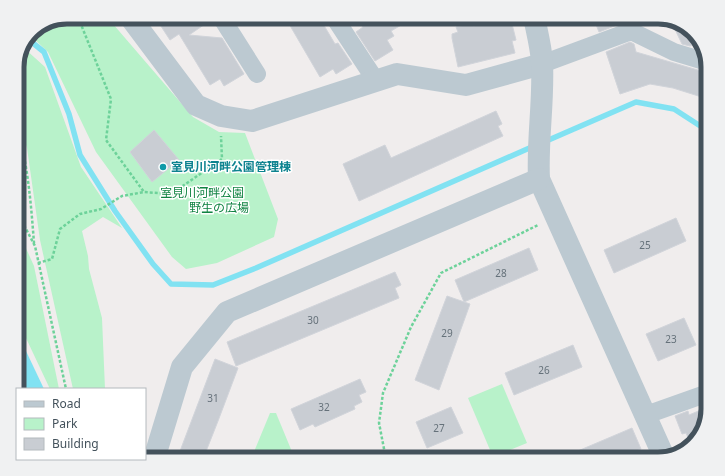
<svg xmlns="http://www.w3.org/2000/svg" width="725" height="476" font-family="'Noto Sans','Noto Sans JP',sans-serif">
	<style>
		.green { fill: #b8f2ca }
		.water { fill: #81e2f2 }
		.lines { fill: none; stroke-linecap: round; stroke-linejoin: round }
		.stream { stroke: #81e2f2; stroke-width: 5.5 }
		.building { fill: #c9cdd3; stroke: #d1d4da }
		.path { stroke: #6dd29a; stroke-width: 2.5; stroke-dasharray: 3 2; stroke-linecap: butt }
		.minor { stroke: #bcc9d1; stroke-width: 18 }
		.tertiary { stroke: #bcc9d1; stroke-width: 22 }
		.culture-dot { fill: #0f9aa8; stroke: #fff; stroke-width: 1.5 }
		.labels { text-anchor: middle; stroke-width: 3; stroke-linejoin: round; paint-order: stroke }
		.number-label { font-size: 10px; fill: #65717a }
		.culture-label { font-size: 12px; font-weight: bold; fill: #0d838f; stroke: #fff; text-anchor: start }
		.park-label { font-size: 12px; fill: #108342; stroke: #fff }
		.rim { fill: none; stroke: #44525c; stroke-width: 5 }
	</style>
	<rect width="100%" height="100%" fill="#f0eded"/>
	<g class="green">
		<path d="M67,17H107L193,117L219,132L245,133L278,219L274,237L217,263L186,269L172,257L96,152L48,52L30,35L32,31Z"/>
		<path d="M24,48L45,67L81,167L122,228L103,217L82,231L88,256L89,269L102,318L105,389H73L40,240L27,148L17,116V64Z"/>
		<path d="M17,145L25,183L26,215L17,198Z"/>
		<path d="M17,234L20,235L34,266L59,389H50L17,319Z"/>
		<path d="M502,384L527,443L493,457L468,398Z"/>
		<path d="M270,413H276L295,459H251Z"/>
	</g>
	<path class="water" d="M17,332L44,389H17Z"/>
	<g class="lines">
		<g class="stream">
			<path d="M28,39L44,52L69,114L80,155L115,211L153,264L171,284L213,285L256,268L534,146"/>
			<path d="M544,142L636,102L674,109L708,131"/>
		</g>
	</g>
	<g class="building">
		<path d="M155,17H211V20L189,35L222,38L244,74L224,86L220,79L210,85L179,34L170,40Z"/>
		<path d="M285,17H319L335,44L338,43L352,64L336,74L333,69L320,77Z"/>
		<path d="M356,17H415L391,31L394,36L387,40L393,50L375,61L356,32L363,27Z"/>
		<path d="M593,17H626L627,21L599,32Z"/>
		<path d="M507,19L508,21L511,20L516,40L512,41L515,53L458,67L452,38V34L458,32L456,27L473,23V26Z"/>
		<path d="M671,21L686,25L700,41L690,46L682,44Z"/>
		<path d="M630,42L634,44L636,52L708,73V99L673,88L650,84L620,94L606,52Z"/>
		<path d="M496,111L502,124L498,126L503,136L359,201L343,164L385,145L391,158Z"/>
		<path d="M154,130L179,160L152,182L130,152Z"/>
		<path d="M676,218L686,241L614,273L604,250Z"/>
		<path d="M529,248L538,270L464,302L455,280Z"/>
		<path d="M395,272L401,285L395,288L399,298L236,366L227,342Z"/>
		<path d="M447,296L470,304L439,390L415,380Z"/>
		<path d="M684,318L696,345L658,361L646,334Z"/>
		<path d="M573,345L582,367L514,395L505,373Z"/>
		<path d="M215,359L238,368L218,421L203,459H177Z"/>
		<path d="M360,379L366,392L359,395L362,402L354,406L355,409L315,427L313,424L300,430L291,409Z"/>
		<path d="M451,407L463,433L427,448L416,422Z"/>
		<path d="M708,407L700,437L691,445L686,433L682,434L675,416L688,411L689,415Z"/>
		<path d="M632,428L641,449L617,459H559Z"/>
	</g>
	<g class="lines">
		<g class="path">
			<path d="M78,17L111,99L106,140L144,192"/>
			<path d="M17,127C28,165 31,204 34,243"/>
			<path d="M17,212L35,246L66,389"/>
			<path d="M38,263L52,259L60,229L80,214L101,209L122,196L144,192L171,194L222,159L221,136"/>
			<path d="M386,459L379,423L383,393L411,327L441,273L538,225"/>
		</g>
		<g class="minor">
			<path d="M221,17L257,74"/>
			<path d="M334,17L376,81"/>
			<path d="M542,64L631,31L674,52L707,62"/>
			<path d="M646,415L708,393"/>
		</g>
		<g class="tertiary">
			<path d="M130,17L196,105L221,116L252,121L397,74L466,85L542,64"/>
			<path d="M534,17C537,32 541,47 542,62C544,101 537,140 539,179L664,457"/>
			<path d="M154,459L182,367L227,312L539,179"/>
		</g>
	</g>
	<circle class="culture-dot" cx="163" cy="167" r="4"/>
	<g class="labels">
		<g class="number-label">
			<text x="645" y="249">25</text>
			<text x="501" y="277">28</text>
			<text x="313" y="324">30</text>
			<text x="447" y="337">29</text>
			<text x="671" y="343">23</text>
			<text x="544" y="374">26</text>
			<text x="213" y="402">31</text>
			<text x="324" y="411">32</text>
			<text x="439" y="432">27</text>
		</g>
		<g class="culture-label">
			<text x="171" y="171">室見川河畔公園管理棟</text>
		</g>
		<g class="park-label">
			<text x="202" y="197">室見川河畔公園</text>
			<text x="219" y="212">野生の広場</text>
		</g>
	</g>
	<path d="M0 0H725V476H0ZM67 24H658A43 43 0 0 1 701 67V409A43 43 0 0 1 658 452H67A43 43 0 0 1 24 409V67A43 43 0 0 1 67 24Z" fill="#f0f1f2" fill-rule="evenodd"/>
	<path class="rim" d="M67 24H658A43 43 0 0 1 701 67V409A43 43 0 0 1 658 452H67A43 43 0 0 1 24 409V67A43 43 0 0 1 67 24Z"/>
	<rect x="16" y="388" width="130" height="72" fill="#ffffff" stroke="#b4babe"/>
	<rect x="24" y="401" width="20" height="6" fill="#bcc9d1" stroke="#b4babe"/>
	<text x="52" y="408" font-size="12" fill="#44525c">Road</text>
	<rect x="24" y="418" width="20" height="12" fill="#b8f2ca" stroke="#b4babe"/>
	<text x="52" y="428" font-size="12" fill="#44525c">Park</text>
	<rect x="24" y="438" width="20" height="12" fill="#c9cdd3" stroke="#b4babe"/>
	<text x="52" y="448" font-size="12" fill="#44525c">Building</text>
</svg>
